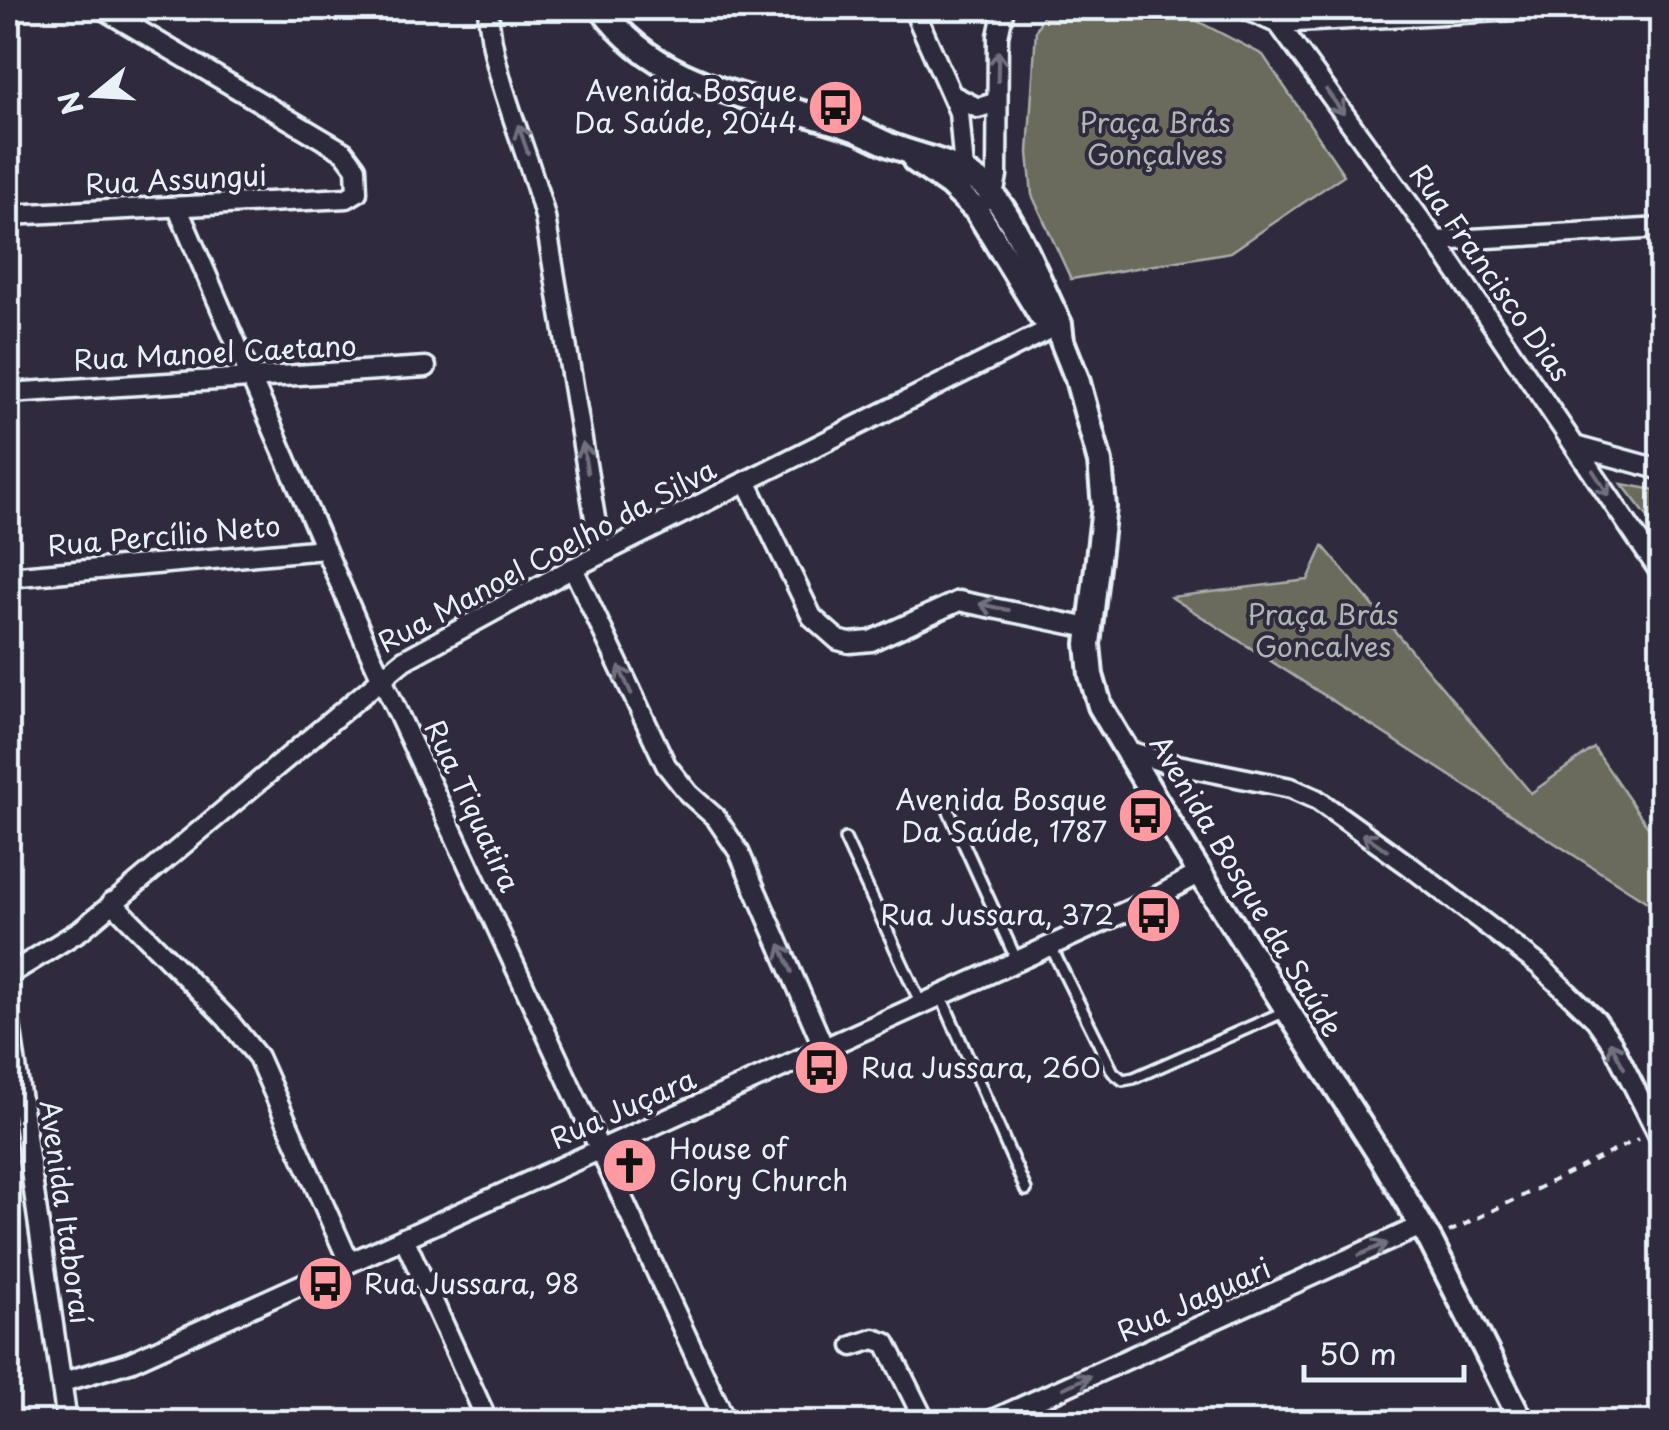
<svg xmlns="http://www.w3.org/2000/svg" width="1669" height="1430" font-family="'Playpen Sans',sans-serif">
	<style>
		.green { fill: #6a6b5d; stroke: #a9aeaa; stroke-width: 2.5 }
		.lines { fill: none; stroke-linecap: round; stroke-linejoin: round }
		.service-casing { stroke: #e8f1f8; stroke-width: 16 }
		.minor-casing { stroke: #e8f1f8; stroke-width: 25 }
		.tertiary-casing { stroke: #e8f1f8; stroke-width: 30 }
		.path { stroke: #e8f1f8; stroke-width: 4; stroke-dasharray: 8 8; stroke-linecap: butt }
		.service { stroke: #2f2a3d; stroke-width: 9 }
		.minor { stroke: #2f2a3d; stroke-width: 18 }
		.tertiary { stroke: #2f2a3d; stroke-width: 22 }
		.oneway { stroke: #70707e }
		.labels { text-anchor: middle; stroke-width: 8; stroke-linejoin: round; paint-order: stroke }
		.poi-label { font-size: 28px; fill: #e8f1f8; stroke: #2f2a3d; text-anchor: end }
		.park-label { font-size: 28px; fill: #afb5b2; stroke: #2f2a3d }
		.street-label { font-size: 28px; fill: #e8f1f8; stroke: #2f2a3d }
	</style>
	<rect width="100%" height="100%" fill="#2f2a3d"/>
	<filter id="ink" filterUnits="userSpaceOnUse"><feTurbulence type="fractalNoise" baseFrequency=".01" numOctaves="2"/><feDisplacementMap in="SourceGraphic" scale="20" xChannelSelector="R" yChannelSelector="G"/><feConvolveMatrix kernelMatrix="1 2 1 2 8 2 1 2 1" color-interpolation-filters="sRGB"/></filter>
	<g filter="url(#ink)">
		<g class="green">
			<path d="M1047,8H1172L1263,55L1344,175L1231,252L1071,279L1032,195L1028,153L1036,30Z"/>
			<path d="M1622,484L1661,491V534Z"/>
			<path d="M1323,546L1531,793L1594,748L1661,846V911L1171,597L1308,580Z"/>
		</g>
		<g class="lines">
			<defs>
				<g id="service">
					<path d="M947,807L1017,961"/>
					<path d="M845,839L921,1004"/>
					<path d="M1050,945L1113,1072L1123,1080L1134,1078L1286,1011"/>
					<path d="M941,996L1026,1190"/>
				</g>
				<g id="minor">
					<path d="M488,8C491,76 528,149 545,217L601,554"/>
					<path d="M913,8L959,112L965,182"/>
					<path d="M1243,8L1277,23L1554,8"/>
					<path d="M1267,8L1436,241L1662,575"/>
					<path d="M952,95L978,108L997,102"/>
					<path d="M988,199L993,195L997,176L998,36L1004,8"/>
					<path d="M178,209L370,653L726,1422"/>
					<path d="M8,215L347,198L357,192L356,168L344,152L101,8"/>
					<path d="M1436,241L1662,228"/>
					<path d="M8,393L426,367"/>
					<path d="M1578,447L1662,470"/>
					<path d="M746,481L812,617L838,640L849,643L871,641L959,601L1089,628"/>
					<path d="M573,568L666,765L689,794L716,818L739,852L824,1048"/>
					<path d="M8,577L325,549"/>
					<path d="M1129,751L1163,762L1291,788L1316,799L1411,867L1539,965L1596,1020L1612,1043L1662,1142"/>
					<path d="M112,902L227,1019L258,1057L349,1262"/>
					<path d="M8,975L81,930L404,660L573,568L1060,324"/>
					<path d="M8,1010L67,1422"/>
					<path d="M404,1238L488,1422"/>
					<path d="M853,1346L874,1339L886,1343L925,1422"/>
					<path d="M63,1382L130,1362L1017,961L1151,900L1200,873"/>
					<path d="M988,1422L1421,1226"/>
				</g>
				<g id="tertiary">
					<path d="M601,8C663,94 765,96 857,130C869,135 880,141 892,146C929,160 966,163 993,195C1019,226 1041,287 1060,324L1062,341L1077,379L1100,462L1104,507L1088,644L1091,675L1100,706L1186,851L1384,1162L1431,1242L1522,1422"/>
					<path d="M915,161L950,185L977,211L1041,316"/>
				</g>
			</defs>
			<use href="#service" class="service-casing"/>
			<use href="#minor" class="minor-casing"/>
			<use href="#tertiary" class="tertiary-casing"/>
			<path class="path" d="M1449,1232L1638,1139"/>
			<use href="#service" class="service"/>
			<use href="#minor" class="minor"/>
			<use href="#tertiary" class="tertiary"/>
		</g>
		<defs><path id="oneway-shaft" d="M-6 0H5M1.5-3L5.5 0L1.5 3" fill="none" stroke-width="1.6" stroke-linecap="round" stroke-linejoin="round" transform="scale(2.5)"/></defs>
		<g class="oneway">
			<use href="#oneway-shaft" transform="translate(998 66) rotate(-89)"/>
			<use href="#oneway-shaft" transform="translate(1335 102) rotate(54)"/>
			<use href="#oneway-shaft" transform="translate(523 139) rotate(-109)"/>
			<use href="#oneway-shaft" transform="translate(585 458) rotate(-99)"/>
			<use href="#oneway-shaft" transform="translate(1601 483) rotate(57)"/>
			<use href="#oneway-shaft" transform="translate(994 607) rotate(-168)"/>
			<use href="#oneway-shaft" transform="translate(625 680) rotate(-115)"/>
			<use href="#oneway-shaft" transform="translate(1375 842) rotate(-145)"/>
			<use href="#oneway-shaft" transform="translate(786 958) rotate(-113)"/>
			<use href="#oneway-shaft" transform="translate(1617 1055) rotate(-118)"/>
			<use href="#oneway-shaft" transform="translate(1373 1249) rotate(-24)"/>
			<use href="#oneway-shaft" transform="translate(1077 1382) rotate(-24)"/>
		</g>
	</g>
	<defs>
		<symbol id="bus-disc" viewBox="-11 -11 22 22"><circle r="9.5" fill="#ff9aa2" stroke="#2f2a3d"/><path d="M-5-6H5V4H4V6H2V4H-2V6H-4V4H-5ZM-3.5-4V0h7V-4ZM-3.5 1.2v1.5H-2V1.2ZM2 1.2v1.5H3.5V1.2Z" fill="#111"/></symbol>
		<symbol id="church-disc" viewBox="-11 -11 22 22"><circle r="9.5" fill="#ff9aa2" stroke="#2f2a3d"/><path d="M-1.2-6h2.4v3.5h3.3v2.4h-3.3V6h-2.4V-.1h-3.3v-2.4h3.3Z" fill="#111"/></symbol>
	</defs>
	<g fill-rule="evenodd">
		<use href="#bus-disc" x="804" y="76" width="63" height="63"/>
		<use href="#bus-disc" x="1114" y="784" width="63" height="63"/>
		<use href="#bus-disc" x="1122" y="884" width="63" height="63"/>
		<use href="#bus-disc" x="790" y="1036" width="63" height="63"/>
		<use href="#church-disc" x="598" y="1134" width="63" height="63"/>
		<use href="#bus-disc" x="294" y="1252" width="63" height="63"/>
	</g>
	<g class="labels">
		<g class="poi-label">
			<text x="797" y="101">Avenida Bosque<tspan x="797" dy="32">Da Saúde, 2044</tspan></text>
			<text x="1107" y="810">Avenida Bosque<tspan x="1107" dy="32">Da Saúde, 1787</tspan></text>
			<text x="1114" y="925">Rua Jussara, 372</text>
			<text x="861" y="1078" text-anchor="start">Rua Jussara, 260</text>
			<text x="669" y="1159" text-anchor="start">House of<tspan x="669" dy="32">Glory Church</tspan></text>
			<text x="364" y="1294" text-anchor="start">Rua Jussara, 98</text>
		</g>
		<g class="park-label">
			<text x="1155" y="133">Praça Brás<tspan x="1155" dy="32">Gonçalves</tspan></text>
			<text x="1323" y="625">Praça Brás<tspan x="1323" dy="32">Goncalves</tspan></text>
		</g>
		<g class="street-label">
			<text transform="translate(176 180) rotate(-3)" y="10">Rua Assungui</text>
			<text transform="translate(1490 273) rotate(55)" y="10">Rua Francisco Dias</text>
			<text transform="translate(215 353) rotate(-3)" y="10">Rua Manoel Caetano</text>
			<text transform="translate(164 536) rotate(-5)" y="10">Rua Percílio Neto</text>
			<text transform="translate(547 556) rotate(-28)" y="10">Rua Manoel Coelho da Silva</text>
			<text transform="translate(472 806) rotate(65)" y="10">Rua Tiquatira</text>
			<text transform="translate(1246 886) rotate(59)" y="10">Avenida Bosque da Saúde</text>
			<text transform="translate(623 1109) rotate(-24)" y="10">Rua Juçara</text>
			<text transform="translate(65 1212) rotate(82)" y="10">Avenida Itaboraí</text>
			<text transform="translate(1194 1300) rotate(-24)" y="10">Rua Jaguari</text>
		</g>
	</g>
	<rect width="1669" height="1430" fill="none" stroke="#2f2a3d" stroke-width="40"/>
	<rect x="20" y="20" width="1629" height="1390" fill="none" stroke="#e8f1f8" stroke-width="4" filter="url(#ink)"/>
	<g transform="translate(95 95) rotate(252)" stroke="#2f2a3d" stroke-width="8" paint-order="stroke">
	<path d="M0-8L18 38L0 25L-18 38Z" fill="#e8f1f8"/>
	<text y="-15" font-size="28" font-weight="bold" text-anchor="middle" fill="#e8f1f8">N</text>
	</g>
	<path d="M1304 1365v15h160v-15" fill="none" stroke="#e8f1f8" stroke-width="5"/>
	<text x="1319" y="1365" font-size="30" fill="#e8f1f8" stroke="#2f2a3d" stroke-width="8" paint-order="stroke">50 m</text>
</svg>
